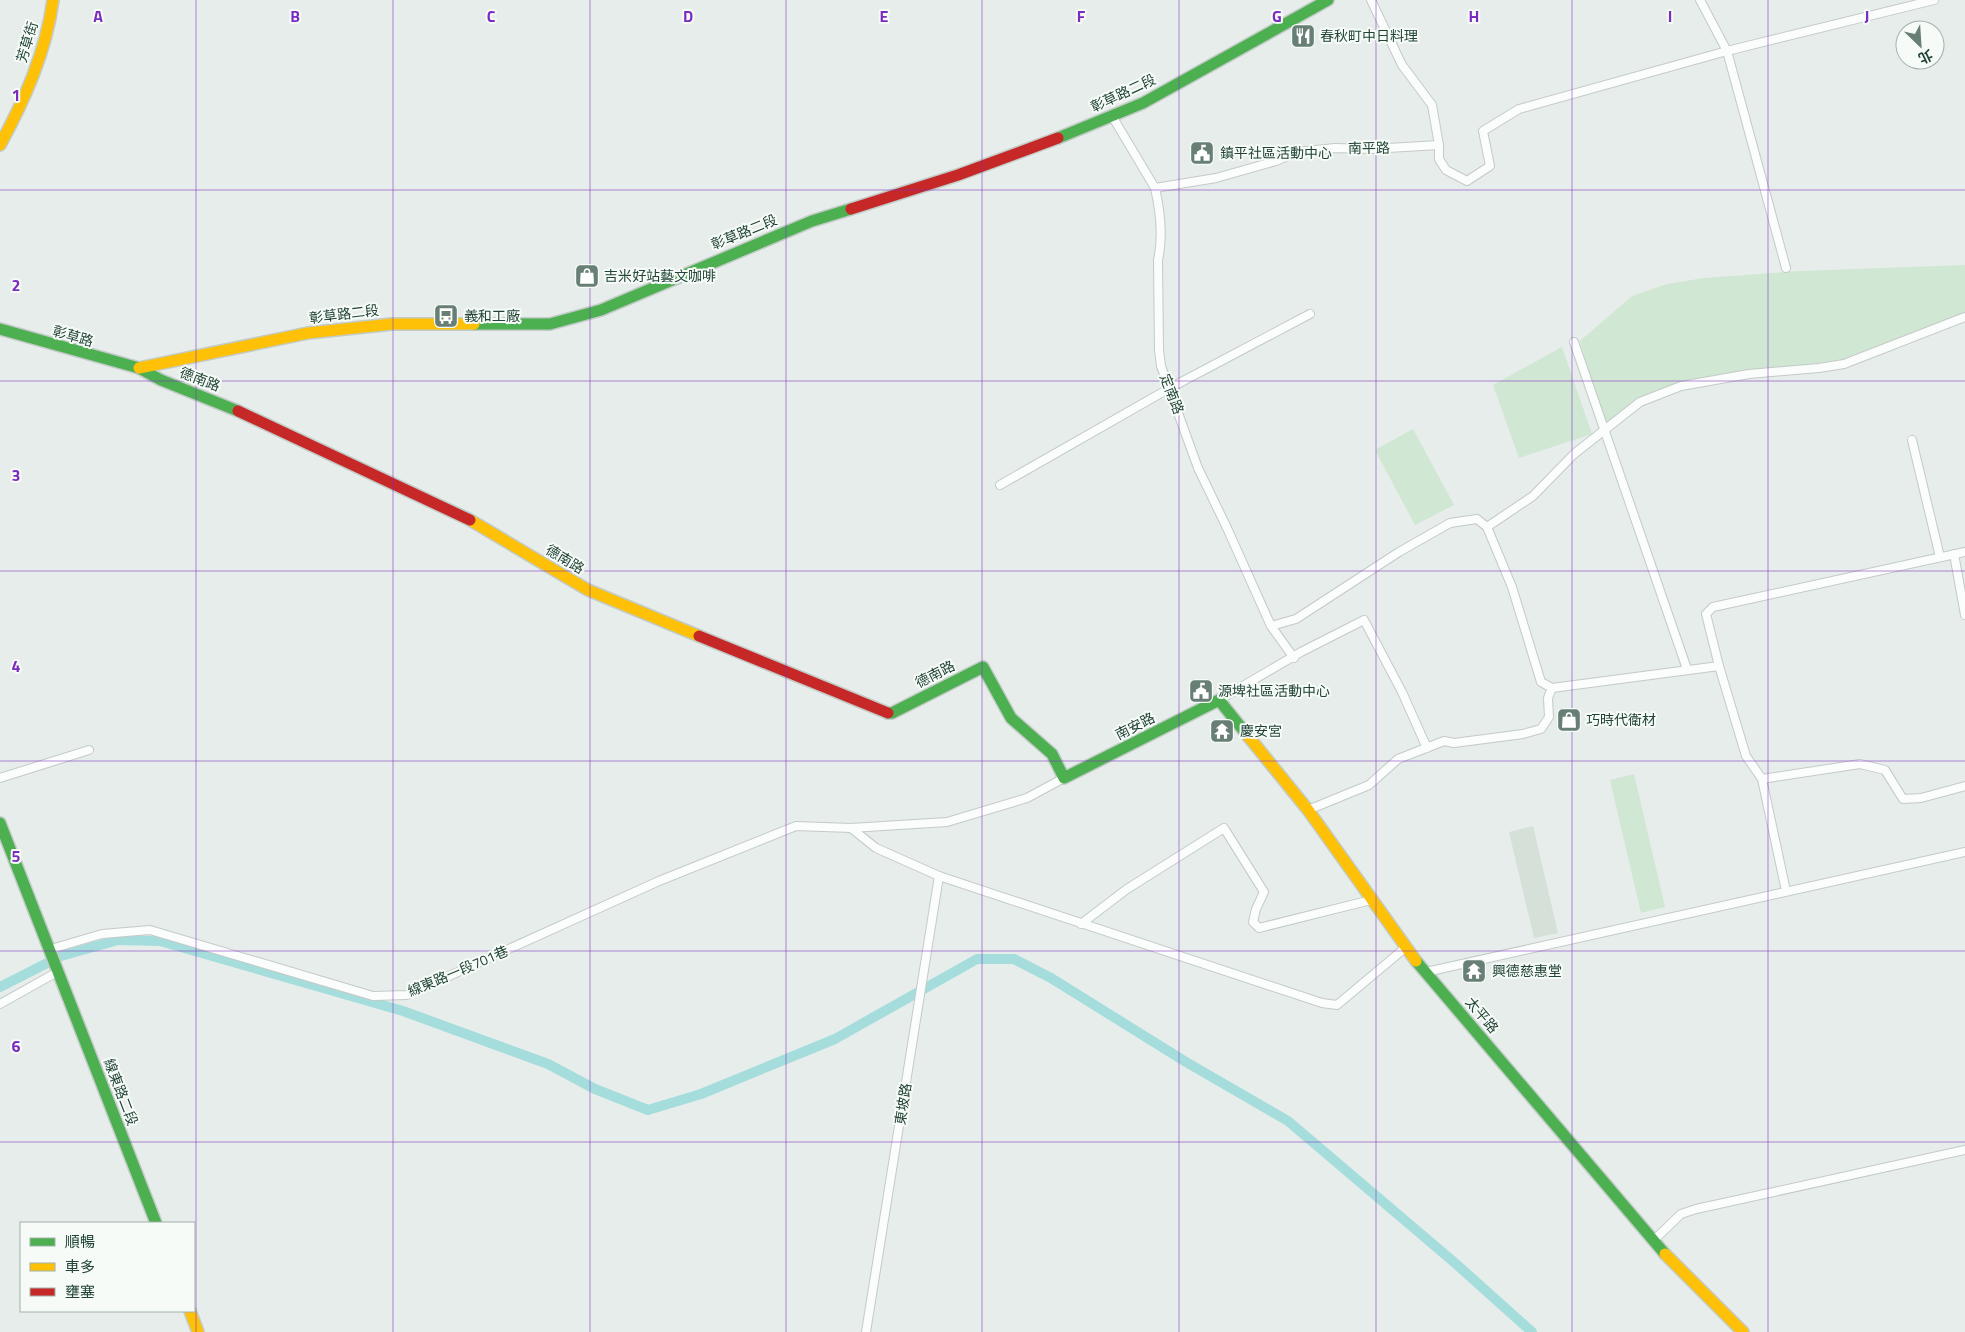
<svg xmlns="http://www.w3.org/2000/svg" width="1965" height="1332" font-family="'Titillium Web','Noto Sans TC',sans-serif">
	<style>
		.built { fill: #d5e0d9 }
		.green { fill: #d0e7d4 }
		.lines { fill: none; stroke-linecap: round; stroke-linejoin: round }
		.stream { stroke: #a5dddd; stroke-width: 2.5 }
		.canal { stroke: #a5dddd; stroke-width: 10 }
		.street-casing { stroke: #c4cac7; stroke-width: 10 }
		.fast-casing { stroke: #c2cbc7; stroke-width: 14 }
		.slow-casing { stroke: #c2cbc7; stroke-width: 14 }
		.jam-casing { stroke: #c2cbc7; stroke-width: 14 }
		.street { stroke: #fbfcfc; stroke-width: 8 }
		.fast { stroke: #4caf50; stroke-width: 11 }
		.slow { stroke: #ffc107; stroke-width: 11 }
		.jam { stroke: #c62828; stroke-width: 11 }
		.grid { fill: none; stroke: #7b2cbf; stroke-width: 1; stroke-opacity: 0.55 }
		.labels { text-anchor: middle; stroke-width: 4; stroke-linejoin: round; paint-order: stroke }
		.poi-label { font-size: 14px; fill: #224436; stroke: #f6fbf8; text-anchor: start }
		.street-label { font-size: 14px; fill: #224436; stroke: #f6fbf8 }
		.grid-label { font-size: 16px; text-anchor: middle; font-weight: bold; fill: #7b2cbf; stroke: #f6fbf8; stroke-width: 4; stroke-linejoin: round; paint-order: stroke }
	</style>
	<rect width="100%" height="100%" fill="#e7edea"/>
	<path class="built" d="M1533,826L1558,933L1534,938L1509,832Z"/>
	<g class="green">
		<path d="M1965,265V320L1863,362L1815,372L1739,377L1652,397L1605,427L1580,341L1632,296L1667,284L1704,278L1800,271Z"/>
		<path d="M1562,347L1592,434L1519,458L1493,385Z"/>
		<path d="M1413,429L1454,505L1415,525L1375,450Z"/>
		<path d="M1634,774L1665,907L1641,913L1610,780Z"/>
	</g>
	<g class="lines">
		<path class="stream" d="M449,504L471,514"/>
		<path class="canal" d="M0,987L61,956L118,940L160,941L403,1011L548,1064L595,1089L648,1110L701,1094L835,1039L977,959H1014L1051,978L1186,1062L1288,1121L1455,1263L1532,1332"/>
		<defs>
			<g id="street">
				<path d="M1371,0L1402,65L1432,105L1439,145V159L1446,170L1467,181L1490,166L1483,131L1519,109L1727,51L1934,0"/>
				<path d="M1700,0L1727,51L1786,268"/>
				<path d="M1112,116L1155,188C1160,210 1163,238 1158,260L1159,350L1161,366L1198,468L1227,528L1271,626L1294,658"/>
				<path d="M1155,188L1216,178L1276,161L1296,152L1335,148L1371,149L1439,145"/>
				<path d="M1574,342L1687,669"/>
				<path d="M1912,440L1940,557"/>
				<path d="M1000,485L1170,388L1310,314"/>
				<path d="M1487,527L1533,496L1574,454L1640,402L1681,386L1749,374L1819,368L1844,364L1965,317"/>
				<path d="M1954,554L1965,615"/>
				<path d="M1271,626L1296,619L1399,552L1450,523L1477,519L1487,527L1512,587L1541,682L1552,688"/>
				<path d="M1719,666L1706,614L1713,607L1965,552"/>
				<path d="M1219,700L1301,652L1364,620L1402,692L1427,748"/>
				<path d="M0,778L89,750"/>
				<path d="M1762,779L1860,764L1885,770L1903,799L1921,798L1965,786"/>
				<path d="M1308,810L1369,785L1398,759L1444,741L1454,743L1523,734L1541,729L1549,717L1548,698L1552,688L1719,666L1746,756L1762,779L1786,891"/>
				<path d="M851,828L876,848L939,876L1322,1003L1337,1005L1405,948"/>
				<path d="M1081,924L1127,889L1224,828L1264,892L1256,909L1253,922L1259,928L1371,900"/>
				<path d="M51,949L102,934L150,930L373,996L407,995L659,881L796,826L851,828L947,822L1027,798L1064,778"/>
				<path d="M1426,972L1965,852"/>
				<path d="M0,1004L59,971"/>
				<path d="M1654,1240L1681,1214L1696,1209L1965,1150"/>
				<path d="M866,1332L939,876"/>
			</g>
			<g id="fast">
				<path d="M1058,138L1143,103L1328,0"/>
				<path d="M474,324H550L601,310L812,221L851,209"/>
				<path d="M0,329L139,368L161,380L238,411"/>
				<path d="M888,713H892L983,667L1011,718L1052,754L1064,778L1219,700L1248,736"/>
				<path d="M0,823L156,1223"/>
				<path d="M1416,961L1665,1254"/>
			</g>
			<g id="slow">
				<path d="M0,145C25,99 46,52 53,0"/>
				<path d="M139,368L308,333L392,324H474"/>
				<path d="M470,520L588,590L699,636"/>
				<path d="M1248,736L1308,810L1416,961"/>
				<path d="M1665,1254L1743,1332"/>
				<path d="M190,1311L198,1332"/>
			</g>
			<g id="jam">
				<path d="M851,209L958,175L1058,138"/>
				<path d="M238,411L470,520"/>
				<path d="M699,636L888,713"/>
			</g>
		</defs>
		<use href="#street" class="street-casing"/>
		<use href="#fast" class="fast-casing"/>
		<use href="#slow" class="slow-casing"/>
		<use href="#jam" class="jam-casing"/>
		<use href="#street" class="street"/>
		<use href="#fast" class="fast"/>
		<use href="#slow" class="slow"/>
		<use href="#jam" class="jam"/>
	</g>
	<path class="grid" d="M196,0V1332M393,0V1332M590,0V1332M786,0V1332M982,0V1332M1179,0V1332M1376,0V1332M1572,0V1332M1768,0V1332M0,190H1965M0,381H1965M0,571H1965M0,761H1965M0,951H1965M0,1142H1965"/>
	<defs>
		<symbol id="restaurant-square" viewBox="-11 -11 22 22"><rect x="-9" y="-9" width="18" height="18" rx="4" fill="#677f75" stroke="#f6fbf8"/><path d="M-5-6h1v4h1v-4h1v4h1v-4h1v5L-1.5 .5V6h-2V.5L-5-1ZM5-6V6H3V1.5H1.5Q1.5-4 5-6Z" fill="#fff"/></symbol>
		<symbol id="civic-square" viewBox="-11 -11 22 22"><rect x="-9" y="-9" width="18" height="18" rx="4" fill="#677f75" stroke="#f6fbf8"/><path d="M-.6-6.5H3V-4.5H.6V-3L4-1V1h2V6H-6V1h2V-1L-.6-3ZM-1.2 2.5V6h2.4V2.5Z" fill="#fff"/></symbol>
		<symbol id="shop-square" viewBox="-11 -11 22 22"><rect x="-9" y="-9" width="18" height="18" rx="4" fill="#677f75" stroke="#f6fbf8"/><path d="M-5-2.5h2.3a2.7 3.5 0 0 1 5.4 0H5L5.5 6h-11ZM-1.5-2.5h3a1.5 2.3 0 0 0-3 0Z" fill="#fff"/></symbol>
		<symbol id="bus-square" viewBox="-11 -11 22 22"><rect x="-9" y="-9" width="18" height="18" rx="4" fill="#677f75" stroke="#f6fbf8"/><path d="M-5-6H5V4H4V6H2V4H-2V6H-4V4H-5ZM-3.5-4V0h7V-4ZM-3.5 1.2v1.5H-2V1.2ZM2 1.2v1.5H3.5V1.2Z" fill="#fff"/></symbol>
		<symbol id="temple-square" viewBox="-11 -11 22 22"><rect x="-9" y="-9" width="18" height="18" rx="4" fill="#677f75" stroke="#f6fbf8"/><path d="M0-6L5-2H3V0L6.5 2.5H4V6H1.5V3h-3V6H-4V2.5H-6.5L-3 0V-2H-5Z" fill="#fff"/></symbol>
	</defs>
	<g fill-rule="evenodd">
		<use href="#restaurant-square" x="1289" y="22" width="28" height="28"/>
		<use href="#civic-square" x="1188" y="139" width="28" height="28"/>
		<use href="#shop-square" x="573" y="262" width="28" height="28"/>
		<use href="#bus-square" x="432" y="302" width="28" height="28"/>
		<use href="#civic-square" x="1187" y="677" width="28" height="28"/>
		<use href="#shop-square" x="1555" y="706" width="28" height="28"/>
		<use href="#temple-square" x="1208" y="717" width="28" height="28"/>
		<use href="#temple-square" x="1460" y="957" width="28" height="28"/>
	</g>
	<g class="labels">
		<g class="poi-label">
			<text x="1320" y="41">春秋町中日料理</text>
			<text x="1220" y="158">鎮平社區活動中心</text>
			<text x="604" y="281">吉米好站藝文咖啡</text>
			<text x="464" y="321">義和工廠</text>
			<text x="1218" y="696">源埤社區活動中心</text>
			<text x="1586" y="725">巧時代衛材</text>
			<text x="1240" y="736">慶安宮</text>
			<text x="1492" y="976">興德慈惠堂</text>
		</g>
		<g class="street-label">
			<text transform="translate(27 42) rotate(-73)" y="5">芳草街</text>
			<text transform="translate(1123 93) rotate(-25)" y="5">彰草路二段</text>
			<text transform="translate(1369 148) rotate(-1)" y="5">南平路</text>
			<text transform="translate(744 232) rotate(-22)" y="5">彰草路二段</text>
			<text transform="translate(344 314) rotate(-7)" y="5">彰草路二段</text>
			<text transform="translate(73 336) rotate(16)" y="5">彰草路</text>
			<text transform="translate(200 379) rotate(21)" y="5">德南路</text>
			<text transform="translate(1172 394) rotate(69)" y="5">定南路</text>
			<text transform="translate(565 559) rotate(31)" y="5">德南路</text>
			<text transform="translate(935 674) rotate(-27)" y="5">德南路</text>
			<text transform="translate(1135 726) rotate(-27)" y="5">南安路</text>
			<text transform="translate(458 971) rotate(-23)" y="5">線東路一段701巷</text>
			<text transform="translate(1482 1015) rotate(50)" y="5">太平路</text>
			<text transform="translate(121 1092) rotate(69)" y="5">線東路二段</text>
			<text transform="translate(903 1104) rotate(-81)" y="5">東坡路</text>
		</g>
	</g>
	<g class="grid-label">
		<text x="98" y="22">A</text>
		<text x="295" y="22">B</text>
		<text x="491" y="22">C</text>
		<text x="688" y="22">D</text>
		<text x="884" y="22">E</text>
		<text x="1081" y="22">F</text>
		<text x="1277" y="22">G</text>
		<text x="1474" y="22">H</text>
		<text x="1670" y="22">I</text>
		<text x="1867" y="22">J</text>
		<text x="16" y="101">1</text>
		<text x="16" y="291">2</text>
		<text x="16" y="481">3</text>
		<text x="16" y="672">4</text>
		<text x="16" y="862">5</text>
		<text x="16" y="1052">6</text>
	</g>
	<rect x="20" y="1222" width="175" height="90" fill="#f6fbf8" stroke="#a1b2aa"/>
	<rect x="30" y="1238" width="25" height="8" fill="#4caf50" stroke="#a1b2aa"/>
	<text x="65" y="1247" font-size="15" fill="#224436">順暢</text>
	<rect x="30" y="1263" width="25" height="8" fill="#ffc107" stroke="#a1b2aa"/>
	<text x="65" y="1272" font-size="15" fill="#224436">車多</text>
	<rect x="30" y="1288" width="25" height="8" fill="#c62828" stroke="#a1b2aa"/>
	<text x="65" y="1297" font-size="15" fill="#224436">壅塞</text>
	<g transform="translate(1920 45) rotate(155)"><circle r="24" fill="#f6fbf8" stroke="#a1b2aa"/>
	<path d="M0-4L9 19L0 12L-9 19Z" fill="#677f75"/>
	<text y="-8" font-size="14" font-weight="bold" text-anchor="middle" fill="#224436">北</text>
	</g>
</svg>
